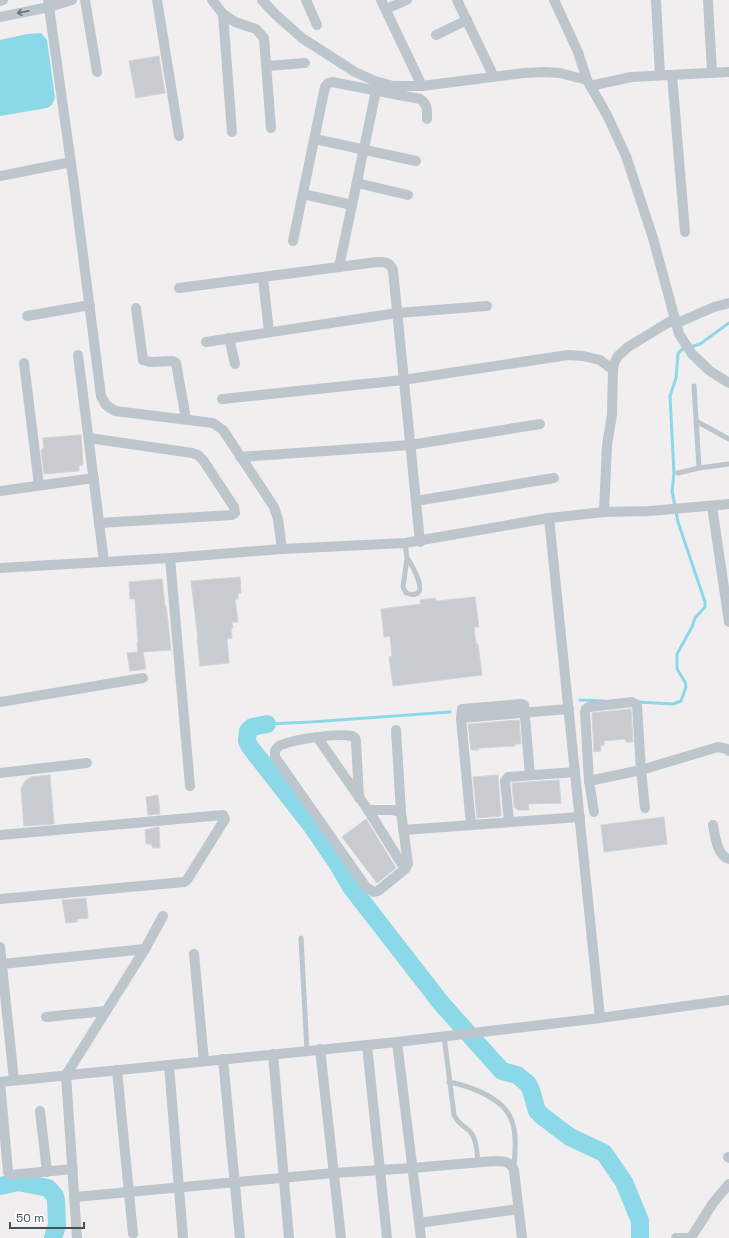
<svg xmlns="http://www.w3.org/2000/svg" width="729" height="1238" font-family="'Space Grotesk',sans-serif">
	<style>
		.water { fill: #8bd8e8 }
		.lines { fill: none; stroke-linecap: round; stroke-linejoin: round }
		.stream { stroke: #8bd8e8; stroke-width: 3 }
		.river { stroke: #8bd8e8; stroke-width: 18 }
		.building { fill: #c8cbd0; stroke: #d2d4d9 }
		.lane { stroke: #bcc6cc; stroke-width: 5 }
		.street { stroke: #bcc6cc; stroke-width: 10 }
		.oneway { stroke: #69757c }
	</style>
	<rect width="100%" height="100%" fill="#f0eeee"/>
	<path class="water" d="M41,33L47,40L55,98C53,103 52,106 47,108L0,116V40L27,34Z"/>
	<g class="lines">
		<g class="stream">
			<path d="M580,700L605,701"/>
			<path d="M638,702L673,704L681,701L686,687L685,682L677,669V654L692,627L695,618L705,607V602L678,522L672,491L674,473L670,396L676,378L678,354L681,350L700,344L729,323"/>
			<path d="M267,724L311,722L450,712"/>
		</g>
		<g class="river">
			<path d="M267,724L252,727L248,731L247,741L250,747L311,825L337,863L351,887L441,1003L502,1071L517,1075L528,1084L531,1090L537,1111L542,1116L570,1137L604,1153L624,1182L640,1221V1238"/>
			<path d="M0,1186L18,1182L48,1188L55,1196L56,1201L57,1225L53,1238"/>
		</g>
	</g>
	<g class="building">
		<path d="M159,56L165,93L136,98L129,61Z"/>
		<path d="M81,435L83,465L79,466V471L44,474L41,451L44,447L43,438Z"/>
		<path d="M240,577L241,593H238V599H235L238,622H232L233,628H231L232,638L227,639L229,663L200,666L197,639H198L191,581Z"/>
		<path d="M162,579L165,606H166L168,621L171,650L143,652L146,669L130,671L127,653L138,652L137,643H138L135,599H130L129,582Z"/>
		<path d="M475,597L479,627H474L476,644H478L482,675L393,686L389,657L392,656L390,636L384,637L381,609L421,604L420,600L435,598L436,601Z"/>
		<path d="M631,709L633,742H626L625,739L604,741V745L600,746L601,751L594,752L592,713Z"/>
		<path d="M519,720L521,744H515V746L479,748V750H471L468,724Z"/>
		<path d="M50,775L54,824L24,826L21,789L25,781L31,777Z"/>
		<path d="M498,775L501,816L477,818L473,777Z"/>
		<path d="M559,780L561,803L528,804L529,810H518L514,807L512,783Z"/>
		<path d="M158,795L160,814L148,815L146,797Z"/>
		<path d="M664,817L667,844L604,852L601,825Z"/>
		<path d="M366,819L396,868L377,883L342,837Z"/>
		<path d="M159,827L160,848H153L151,844H146L145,830Z"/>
		<path d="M86,898L88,918L77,919V922L66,923L62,900Z"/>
	</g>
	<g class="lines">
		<g class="lane">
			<path d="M694,386L699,468"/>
			<path d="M696,421L729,439"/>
			<path d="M678,473L699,468L729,464"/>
			<path d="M405,543L407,558L403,587L406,593C433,602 413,566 407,558"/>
			<path d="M301,938L307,1051"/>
			<path d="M444,1036L454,1115C459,1126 466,1126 472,1134C477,1142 477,1153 478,1162"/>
			<path d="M449,1082C469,1086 497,1096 508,1113C518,1128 515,1150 514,1167"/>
		</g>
		<g class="street">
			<path d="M48,0L74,185L101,396L106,405L115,411L213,423L223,430L274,507L278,519L282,549"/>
			<path d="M85,0L97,72"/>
			<path d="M157,0L179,136"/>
			<path d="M212,0L223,14L235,22L256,29L264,38L271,128"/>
			<path d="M262,0L275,14L302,38L355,72L375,81L393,86H422L524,73L544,72L560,73L587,80"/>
			<path d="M306,0L317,25"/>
			<path d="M381,0L422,86"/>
			<path d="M457,0L494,77"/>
			<path d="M554,0L578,52L587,80L607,115L626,156L653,238L679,334L692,354L710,371L729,383"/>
			<path d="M656,0L660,75"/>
			<path d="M708,0L712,73"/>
			<path d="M0,1L3,0"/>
			<path d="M386,9L407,0"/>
			<path d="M223,14L232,132"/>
			<path d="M0,17L49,7L72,0"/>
			<path d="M436,35L467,20"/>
			<path d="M267,66L305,63"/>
			<path d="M672,75L685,232"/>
			<path d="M590,86L631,77L729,72"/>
			<path d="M315,139L416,161"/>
			<path d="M0,176L71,162"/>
			<path d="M357,183L408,195"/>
			<path d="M303,194L352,205"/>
			<path d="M293,241L325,87L328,83L332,82L420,99C428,104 427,110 427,119"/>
			<path d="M339,267L376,91"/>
			<path d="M263,278L269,332"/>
			<path d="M179,288L377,262C384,262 390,262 393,270L420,542"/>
			<path d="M136,308L143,360L150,362L173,361L176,363L186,419"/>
			<path d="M27,316L90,305"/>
			<path d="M675,324L714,307L729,303"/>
			<path d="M229,338L235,364"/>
			<path d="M206,342L397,313L487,306"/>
			<path d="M78,355L104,562"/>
			<path d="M24,363L39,485"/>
			<path d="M222,399L403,380L568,355L583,356L600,360L613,370"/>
			<path d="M89,438L192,453L198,455L203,460L234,507L235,513L232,515L99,523"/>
			<path d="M240,457L410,445L540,424"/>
			<path d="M0,491L94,478"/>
			<path d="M416,501L554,478"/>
			<path d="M712,506L729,622"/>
			<path d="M604,512L607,445L612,415L613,370L614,363L618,356L628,347L674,319"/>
			<path d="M549,518L600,1018"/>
			<path d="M170,558L190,786"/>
			<path d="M0,568L170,558L282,549L405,543L549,518L604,512L650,511L729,504"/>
			<path d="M0,702L143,678"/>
			<path d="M461,718L569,709"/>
			<path d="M396,730L401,812"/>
			<path d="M317,737L368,810L405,869"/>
			<path d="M0,773L87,763"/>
			<path d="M589,781L641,770L718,747L727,749L729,751"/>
			<path d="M359,798L356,741L355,738L352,736C337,733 295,739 281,745C278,746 277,748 275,751V757L366,887L374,892L378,891L405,869L408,864L401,812L392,810H368"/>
			<path d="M594,812L589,781L585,712L586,709L589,707L632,702L637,705L641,770L645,808"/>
			<path d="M509,822L505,781L508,777L575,772"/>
			<path d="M471,825L461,718L462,709L521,704L524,705L530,775"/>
			<path d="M713,825C715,835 717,856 729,859"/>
			<path d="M403,830L580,817"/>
			<path d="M0,835L223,815L225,819L187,880L184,882L0,899"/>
			<path d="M0,947L14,1080"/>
			<path d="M145,949L163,916"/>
			<path d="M194,954L204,1061"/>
			<path d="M2,964L145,949L66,1075L77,1238"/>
			<path d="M46,1017L106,1011"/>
			<path d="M397,1042L421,1238"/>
			<path d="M367,1045L387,1238"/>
			<path d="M320,1049L341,1238"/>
			<path d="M273,1054L289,1238"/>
			<path d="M223,1059L240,1238"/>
			<path d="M169,1065L183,1238"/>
			<path d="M117,1070L133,1234"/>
			<path d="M0,1082L397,1042L600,1018L729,1000"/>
			<path d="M0,1082L8,1172L10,1175L73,1169"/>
			<path d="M40,1111L47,1172"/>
			<path d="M728,1157L729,1158"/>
			<path d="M75,1197L334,1173L412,1168L494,1161C504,1161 510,1161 514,1170L522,1238"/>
			<path d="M419,1223L518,1209"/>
			<path d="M676,1238H687"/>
			<path d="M691,1238L713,1203L729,1184"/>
		</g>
	</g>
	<defs><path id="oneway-shaft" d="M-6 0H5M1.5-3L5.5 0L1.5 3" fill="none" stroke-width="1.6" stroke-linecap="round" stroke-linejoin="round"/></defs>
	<use class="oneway" href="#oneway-shaft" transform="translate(23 12) rotate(169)"/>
	<path d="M10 1222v6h74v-6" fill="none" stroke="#46525a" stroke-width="2"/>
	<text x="16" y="1222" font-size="12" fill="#46525a" stroke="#ffffff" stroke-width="3" paint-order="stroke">50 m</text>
</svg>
